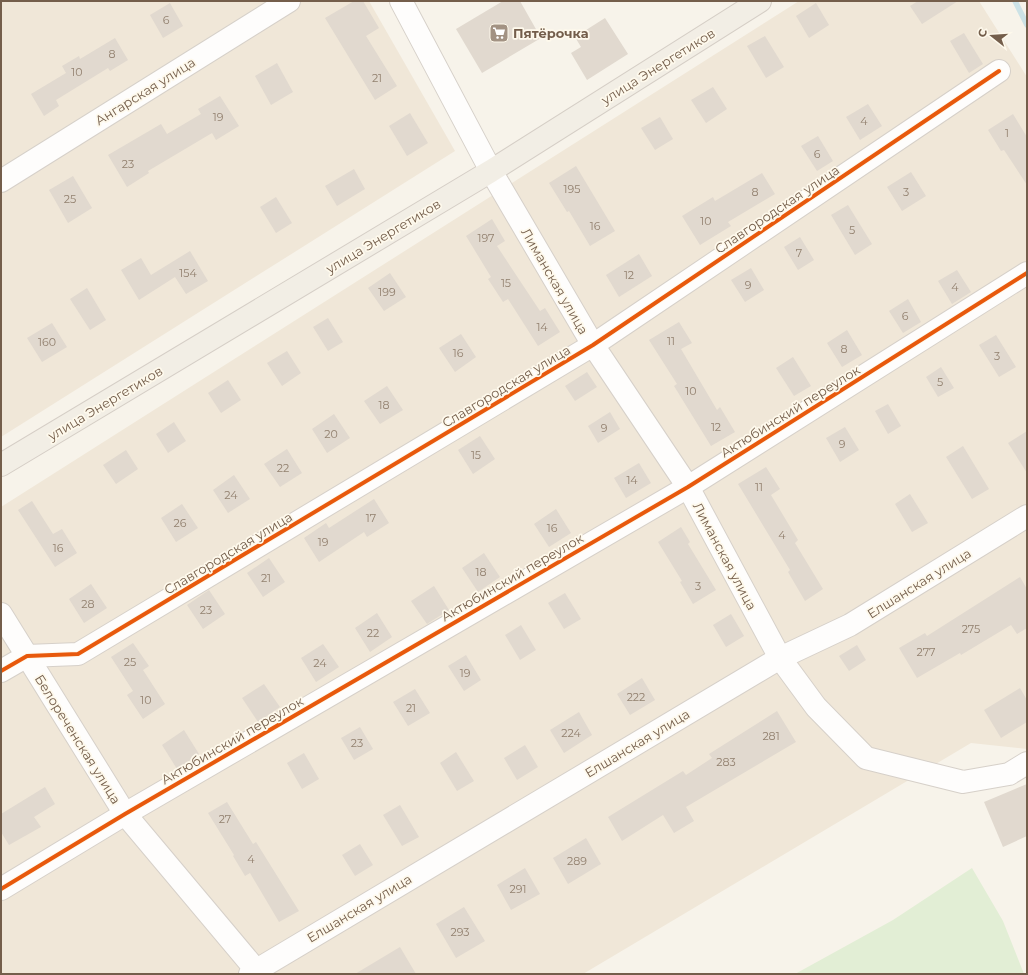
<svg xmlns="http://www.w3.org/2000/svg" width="1028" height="975" font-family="Montserrat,sans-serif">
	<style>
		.residential { fill: #f0e7d8 }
		.green { fill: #e2eed5 }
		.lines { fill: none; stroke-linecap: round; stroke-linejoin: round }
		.stream { stroke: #cce2e6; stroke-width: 5.5 }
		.building { fill: #e1d9cf }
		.minor-casing { stroke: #d6d0c9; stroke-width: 24 }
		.major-casing { stroke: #d5cec6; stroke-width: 24 }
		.minor { stroke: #fefdfc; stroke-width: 22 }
		.major { stroke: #f2eee5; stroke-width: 22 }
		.cycleway-casing { stroke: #fef9ec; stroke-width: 6 }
		.cycleway { stroke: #e8590c; stroke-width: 4 }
		.labels { text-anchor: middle; stroke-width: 3.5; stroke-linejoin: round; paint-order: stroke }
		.number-label { font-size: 11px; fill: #92806f }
		.poi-label { font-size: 13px; font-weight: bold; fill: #745e4b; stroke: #fef9ec; text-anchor: start }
		.street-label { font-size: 13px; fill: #745e4b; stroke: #fef9ec }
	</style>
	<rect width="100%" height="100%" fill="#f7f3ea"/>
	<g class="residential">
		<path d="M1,1H369L455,151L1,437Z"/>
		<path d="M799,1H979L1027,77V749L971,743L583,974H1V507Z"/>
	</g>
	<path class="green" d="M972,868L1003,921L1024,974H795L893,920Z"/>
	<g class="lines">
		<path class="stream" d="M1015,1L1027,25"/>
	</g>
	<g class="building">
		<path d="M354,1H363L379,28L366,36L397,86L375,100L325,18Z"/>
		<path d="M503,1H520L541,38L482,73L456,29Z"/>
		<path d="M918,1H958L922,24L910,6Z"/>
		<path d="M170,3L183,26L163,38L150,15Z"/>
		<path d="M816,3L829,25L809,38L796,16Z"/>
		<path d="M605,18L628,54L587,80L571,53L581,47L575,37Z"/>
		<path d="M964,33L983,64L969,73L950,41Z"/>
		<path d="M765,36L784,67L766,78L747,46Z"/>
		<path d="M115,38L128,60L110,71L108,68L56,100L59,106L44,116L31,94L66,73L62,66L79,56L80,59Z"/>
		<path d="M277,63L293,92L271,105L255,76Z"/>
		<path d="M713,87L727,109L706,123L691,100Z"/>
		<path d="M220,96L239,126L216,140L212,133L148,171L149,173L127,187L108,155L161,124L167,134L201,114L198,109Z"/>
		<path d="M868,104L882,126L860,140L846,117Z"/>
		<path d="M410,113L428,143L407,156L389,126Z"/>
		<path d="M1013,114L1027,137V185L1004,150L1001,151L988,130Z"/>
		<path d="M660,117L673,139L655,150L641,128Z"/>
		<path d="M818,136L833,161L817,171L801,146Z"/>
		<path d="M576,166L615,231L590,246L569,211L567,212L549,183Z"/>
		<path d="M354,169L365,189L337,206L325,186Z"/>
		<path d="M911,172L926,196L902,211L887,187Z"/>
		<path d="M762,173L775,194L728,222L731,226L700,245L682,216L713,197L715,201Z"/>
		<path d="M73,176L92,208L68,223L49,190Z"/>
		<path d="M276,197L292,223L276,233L260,207Z"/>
		<path d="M848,205L872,244L855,255L831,215Z"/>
		<path d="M492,219L505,241L497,246L540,311L545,308L560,332L538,346L508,299L503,302L488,279L491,277L466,236Z"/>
		<path d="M800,237L814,260L798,270L784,247Z"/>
		<path d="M190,251L208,281L186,294L175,277L139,300L121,270L141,258L151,275Z"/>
		<path d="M639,254L652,276L619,297L606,275Z"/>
		<path d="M751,268L764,290L745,302L731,280Z"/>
		<path d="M957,270L971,292L952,304L938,281Z"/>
		<path d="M390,273L406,297L384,311L368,288Z"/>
		<path d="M87,288L106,320L90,330L70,299Z"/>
		<path d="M908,299L921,322L903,333L889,311Z"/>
		<path d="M328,318L343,342L328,351L313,327Z"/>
		<path d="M679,322L692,343L681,349L717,410L720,407L735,432L711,446L674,386L677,384L649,340Z"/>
		<path d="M52,323L67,347L42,362L27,338Z"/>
		<path d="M847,330L862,355L842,367L827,343Z"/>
		<path d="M461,334L476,357L455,372L439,348Z"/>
		<path d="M996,335L1016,367L999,377L979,345Z"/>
		<path d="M287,351L301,373L282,386L267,363Z"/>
		<path d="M793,357L811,386L794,396L776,368Z"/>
		<path d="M941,367L954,388L938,397L926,377Z"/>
		<path d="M587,372L597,387L575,401L565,386Z"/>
		<path d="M228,380L241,400L221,413L208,393Z"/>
		<path d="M387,386L403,410L380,424L364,401Z"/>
		<path d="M888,404L901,426L888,434L875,411Z"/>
		<path d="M610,412L620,429L598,443L588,426Z"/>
		<path d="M334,414L350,438L327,453L312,429Z"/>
		<path d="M174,422L186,441L168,453L156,434Z"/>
		<path d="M845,427L859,450L840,462L826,438Z"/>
		<path d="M1027,431V473L1008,443Z"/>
		<path d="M480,436L495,459L473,474L458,450Z"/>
		<path d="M963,446L989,489L972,499L946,457Z"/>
		<path d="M287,449L302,473L280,487L264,464Z"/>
		<path d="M126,450L138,469L116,484L103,465Z"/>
		<path d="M639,463L651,483L626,498L614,478Z"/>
		<path d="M766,467L780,489L771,495L798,540L795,543L823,589L805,601L788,572L790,570L738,484Z"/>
		<path d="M234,475L250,499L228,513L213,490Z"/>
		<path d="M910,494L928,523L912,532L895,504Z"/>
		<path d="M374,499L389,523L367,537L364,532L319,562L304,538L326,523L329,528Z"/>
		<path d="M32,501L53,534L62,529L77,553L55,567L18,510Z"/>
		<path d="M182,504L198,528L176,542L161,518Z"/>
		<path d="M556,509L571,533L549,547L534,524Z"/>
		<path d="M681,527L690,542L688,544L716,590L693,604L680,582L682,581L658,542Z"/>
		<path d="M484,553L500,577L478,592L462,568Z"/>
		<path d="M269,558L285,582L263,597L247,573Z"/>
		<path d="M1020,577L1027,589V628L1017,634L1011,625L961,655L960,653L917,678L899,648L925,633L927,636Z"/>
		<path d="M91,584L107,608L84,623L69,599Z"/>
		<path d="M434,586L449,610L427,624L411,601Z"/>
		<path d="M209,590L225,614L203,629L187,605Z"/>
		<path d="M565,593L581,619L564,629L548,603Z"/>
		<path d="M377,613L392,637L370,652L355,628Z"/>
		<path d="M731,614L744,636L726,647L713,625Z"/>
		<path d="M521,625L536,650L520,660L505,635Z"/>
		<path d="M133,643L149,666L143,670L165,704L143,719L127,695L133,691L111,657Z"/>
		<path d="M323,644L339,667L316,682L301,658Z"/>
		<path d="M857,645L866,660L849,671L839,656Z"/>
		<path d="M466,655L481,680L464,691L448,666Z"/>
		<path d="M642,678L655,700L630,715L617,694Z"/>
		<path d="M264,684L280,707L258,722L242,698Z"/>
		<path d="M1020,688L1027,700V722L1001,738L984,710Z"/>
		<path d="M415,689L430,713L408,726L393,702Z"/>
		<path d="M777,711L796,742L686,807L694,821L674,833L663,815L622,841L608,817L683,771L686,775L712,758L709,754Z"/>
		<path d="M579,712L592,735L564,753L550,730Z"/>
		<path d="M360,727L373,749L354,760L341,738Z"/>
		<path d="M184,730L199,754L177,769L162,745Z"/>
		<path d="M525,745L538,767L517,780L504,758Z"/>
		<path d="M456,752L474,781L457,791L440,763Z"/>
		<path d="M304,753L319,779L302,789L287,763Z"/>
		<path d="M1027,784V836L1003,847L984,802Z"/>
		<path d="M45,787L55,804L34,817L41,827L9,845L1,832V814Z"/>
		<path d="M227,802L253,844L256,842L299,911L279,922L250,873L245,876L233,856L234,855L208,813Z"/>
		<path d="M400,805L419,837L402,846L383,815Z"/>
		<path d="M586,838L601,864L568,884L553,858Z"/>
		<path d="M360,844L373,865L355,876L342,855Z"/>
		<path d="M525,868L540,894L511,910L497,885Z"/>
		<path d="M464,907L485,941L456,958L436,924Z"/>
		<path d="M400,947L416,974H355Z"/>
	</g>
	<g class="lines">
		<defs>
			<g id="minor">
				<path d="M401,1L491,171L593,345L688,487L780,658L816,707L866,758L963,782L1009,774L1027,763"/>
				<path d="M1,181L289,1"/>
				<path d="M1,614L125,814L256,970"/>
				<path d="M1,671L27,656L78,654L593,345L999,71"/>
				<path d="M1,889L125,814L688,487L1027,273"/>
				<path d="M250,974L780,658L850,625L1027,516"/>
			</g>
			<path id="major" d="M1,465L491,171L760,1"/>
		</defs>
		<use href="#minor" class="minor-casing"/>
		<use href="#major" class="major-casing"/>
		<use href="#minor" class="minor"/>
		<use href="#major" class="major"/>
		<defs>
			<g id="cycleway">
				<path d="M1,671L27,656L78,654L593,345L999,71"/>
				<path d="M1,889L125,814L688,487L1027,273"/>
			</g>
		</defs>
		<use href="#cycleway" class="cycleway-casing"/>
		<use href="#cycleway" class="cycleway"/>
	</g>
	<defs>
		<symbol id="supermarket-square" viewBox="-11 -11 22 22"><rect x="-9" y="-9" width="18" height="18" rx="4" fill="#a29283" stroke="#fef9ec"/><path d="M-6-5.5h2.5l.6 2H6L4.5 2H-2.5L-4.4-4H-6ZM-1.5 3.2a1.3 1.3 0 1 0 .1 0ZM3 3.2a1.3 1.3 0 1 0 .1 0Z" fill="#fff"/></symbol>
	</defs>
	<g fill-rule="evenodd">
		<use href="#supermarket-square" x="488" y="22" width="22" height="22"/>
	</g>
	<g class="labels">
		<g class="number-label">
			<text x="166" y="24">6</text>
			<text x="112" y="58">8</text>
			<text x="77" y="76">10</text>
			<text x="377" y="82">21</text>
			<text x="218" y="121">19</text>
			<text x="864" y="125">4</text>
			<text x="1007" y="137">1</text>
			<text x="817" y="158">6</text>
			<text x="128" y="168">23</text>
			<text x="572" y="193">195</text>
			<text x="755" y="196">8</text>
			<text x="906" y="196">3</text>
			<text x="70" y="203">25</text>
			<text x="706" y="225">10</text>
			<text x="595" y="230">16</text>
			<text x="852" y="234">5</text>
			<text x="486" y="242">197</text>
			<text x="799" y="257">7</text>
			<text x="188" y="277">154</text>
			<text x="629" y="279">12</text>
			<text x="506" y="287">15</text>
			<text x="748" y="289">9</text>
			<text x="955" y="291">4</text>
			<text x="387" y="296">199</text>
			<text x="905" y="320">6</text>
			<text x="542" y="331">14</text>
			<text x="671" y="345">11</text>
			<text x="47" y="346">160</text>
			<text x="844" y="353">8</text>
			<text x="458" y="357">16</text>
			<text x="997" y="360">3</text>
			<text x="940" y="386">5</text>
			<text x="691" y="395">10</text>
			<text x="384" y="409">18</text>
			<text x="716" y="431">12</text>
			<text x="604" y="432">9</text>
			<text x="331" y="438">20</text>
			<text x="842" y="448">9</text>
			<text x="476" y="459">15</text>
			<text x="283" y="472">22</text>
			<text x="632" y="484">14</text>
			<text x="759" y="491">11</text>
			<text x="231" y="499">24</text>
			<text x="371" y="522">17</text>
			<text x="180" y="527">26</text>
			<text x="552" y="532">16</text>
			<text x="782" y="539">4</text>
			<text x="323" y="546">19</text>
			<text x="58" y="552">16</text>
			<text x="481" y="576">18</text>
			<text x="266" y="582">21</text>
			<text x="698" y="590">3</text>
			<text x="88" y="608">28</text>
			<text x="206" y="614">23</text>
			<text x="971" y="633">275</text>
			<text x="373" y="637">22</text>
			<text x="926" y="656">277</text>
			<text x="130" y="666">25</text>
			<text x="320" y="667">24</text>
			<text x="465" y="677">19</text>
			<text x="636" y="701">222</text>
			<text x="146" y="704">10</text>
			<text x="411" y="712">21</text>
			<text x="571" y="737">224</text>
			<text x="771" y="740">281</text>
			<text x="357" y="747">23</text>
			<text x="726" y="766">283</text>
			<text x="225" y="823">27</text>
			<text x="251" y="863">4</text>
			<text x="577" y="865">289</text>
			<text x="518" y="893">291</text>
			<text x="460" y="936">293</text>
		</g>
		<g class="poi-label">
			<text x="513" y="38">Пятёрочка</text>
		</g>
		<g class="street-label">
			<text transform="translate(658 66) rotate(-32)" y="5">улица Энергетиков</text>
			<text transform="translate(145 91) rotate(-32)" y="5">Ангарская улица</text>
			<text transform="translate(777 209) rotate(-34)" y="5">Славгородская улица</text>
			<text transform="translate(383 236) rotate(-31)" y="5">улица Энергетиков</text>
			<text transform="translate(555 281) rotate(60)" y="5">Лиманская улица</text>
			<text transform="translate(506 386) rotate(-31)" y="5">Славгородская улица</text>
			<text transform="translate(105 403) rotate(-31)" y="5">улица Энергетиков</text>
			<text transform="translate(790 411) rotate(-32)" y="5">Актюбинский переулок</text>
			<text transform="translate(228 553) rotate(-31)" y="5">Славгородская улица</text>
			<text transform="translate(725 556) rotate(62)" y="5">Лиманская улица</text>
			<text transform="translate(512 577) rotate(-30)" y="5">Актюбинский переулок</text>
			<text transform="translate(919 583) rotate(-32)" y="5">Елшанская улица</text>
			<text transform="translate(78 739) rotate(58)" y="5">Белореченская улица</text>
			<text transform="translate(232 740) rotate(-30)" y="5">Актюбинский переулок</text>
			<text transform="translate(637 743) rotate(-31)" y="5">Елшанская улица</text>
			<text transform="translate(359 908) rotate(-31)" y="5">Елшанская улица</text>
		</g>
	</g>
	<rect width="1028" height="975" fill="none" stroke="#745e4b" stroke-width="4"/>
	<g transform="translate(992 36) rotate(287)" stroke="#fef9ec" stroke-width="3" paint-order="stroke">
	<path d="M0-3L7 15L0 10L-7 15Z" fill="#745e4b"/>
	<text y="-6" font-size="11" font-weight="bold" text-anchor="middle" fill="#745e4b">С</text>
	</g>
</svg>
